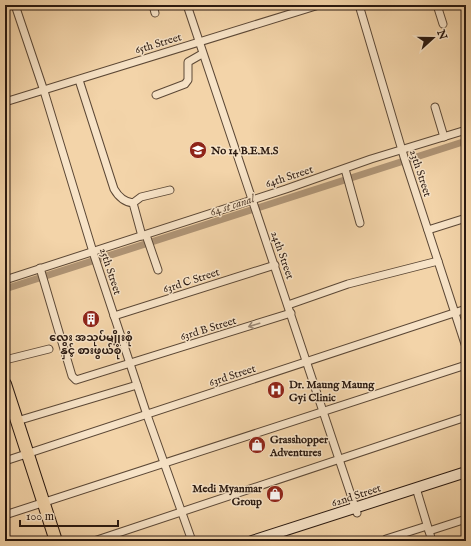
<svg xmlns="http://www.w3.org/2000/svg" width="471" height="546" font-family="'IM FELL English','Noto Sans Myanmar',serif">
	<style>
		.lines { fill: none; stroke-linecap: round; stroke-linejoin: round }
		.canal { stroke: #af9475; stroke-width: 7 }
		.street-casing { stroke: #5c4836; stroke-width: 9 }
		.secondary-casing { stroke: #2a1910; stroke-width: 12 }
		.primary-casing { stroke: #2a1910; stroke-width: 14 }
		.street { stroke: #f7e3c7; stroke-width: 7 }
		.secondary { stroke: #f7e3c7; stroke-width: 10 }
		.primary { stroke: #f3d4a9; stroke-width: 12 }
		.oneway { stroke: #9b8875 }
		.labels { text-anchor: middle; stroke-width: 3; stroke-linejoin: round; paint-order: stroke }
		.street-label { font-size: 11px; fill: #2a1910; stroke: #f7e3c7 }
		.poi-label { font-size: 11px; font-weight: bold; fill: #2a1910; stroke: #f7e3c7; text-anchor: start }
		.water-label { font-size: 12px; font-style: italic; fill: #5f4a38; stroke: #f7e3c7 }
	</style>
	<rect width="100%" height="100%" fill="#f3d4a9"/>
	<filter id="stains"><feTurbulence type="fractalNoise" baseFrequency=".005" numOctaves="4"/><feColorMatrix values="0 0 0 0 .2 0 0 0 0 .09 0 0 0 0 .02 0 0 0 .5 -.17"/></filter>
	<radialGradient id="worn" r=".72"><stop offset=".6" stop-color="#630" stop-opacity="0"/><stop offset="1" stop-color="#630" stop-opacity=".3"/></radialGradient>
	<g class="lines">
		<path class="canal" d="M5,289L466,141"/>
		<defs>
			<g id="street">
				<path d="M15,5L44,91L93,252L147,415L192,541"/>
				<path d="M153,5L155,13"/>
				<path d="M187,5L357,513"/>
				<path d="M359,5L404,157L466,347"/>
				<path d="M437,5L443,24"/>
				<path d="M79,80L114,189C118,196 124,202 133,203L142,236"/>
				<path d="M156,95L185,84L188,80V62L202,54"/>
				<path d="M5,102L319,5"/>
				<path d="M435,107L444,137"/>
				<path d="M345,169L360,223"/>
				<path d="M133,203L141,197L170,190"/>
				<path d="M428,230L466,218"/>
				<path d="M146,235L158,270"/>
				<path d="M40,268L72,376L76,380L291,313"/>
				<path d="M5,280L286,189L371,159L466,130"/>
				<path d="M288,305L348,284L438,261"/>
				<path d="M114,316L275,265"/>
				<path d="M5,360L49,349"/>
				<path d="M17,421L137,385"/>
				<path d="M5,461L466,309"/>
				<path d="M416,488L432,541"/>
				<path d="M5,515L466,365"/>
				<path d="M429,531L466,519"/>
				<path d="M386,539L427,526"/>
				<path d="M94,541L466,417"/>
			</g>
			<path id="secondary" d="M252,541L466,472"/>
			<path id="primary" d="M5,384L56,541"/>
		</defs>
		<use href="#street" class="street-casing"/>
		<use href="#secondary" class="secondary-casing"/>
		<use href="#primary" class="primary-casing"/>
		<use href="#street" class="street"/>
		<use href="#secondary" class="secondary"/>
		<use href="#primary" class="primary"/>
	</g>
	<defs><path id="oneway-shaft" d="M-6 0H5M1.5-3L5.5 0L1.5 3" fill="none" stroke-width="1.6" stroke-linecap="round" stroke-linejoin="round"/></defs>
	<use class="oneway" href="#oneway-shaft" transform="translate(254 325) rotate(163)"/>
	<defs>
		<symbol id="school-disc" viewBox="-11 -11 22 22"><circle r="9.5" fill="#8f2418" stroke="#f7e3c7"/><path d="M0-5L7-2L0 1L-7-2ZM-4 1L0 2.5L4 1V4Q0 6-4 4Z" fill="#fff"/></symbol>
		<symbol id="building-disc" viewBox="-11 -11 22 22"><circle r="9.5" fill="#8f2418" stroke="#f7e3c7"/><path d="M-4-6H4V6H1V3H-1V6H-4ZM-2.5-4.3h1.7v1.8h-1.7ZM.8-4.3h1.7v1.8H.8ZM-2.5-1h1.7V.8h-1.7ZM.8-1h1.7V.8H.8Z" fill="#fff"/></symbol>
		<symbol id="hospital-disc" viewBox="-11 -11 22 22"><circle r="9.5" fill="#8f2418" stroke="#f7e3c7"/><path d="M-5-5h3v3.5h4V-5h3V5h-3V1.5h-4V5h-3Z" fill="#fff"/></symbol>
		<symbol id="shop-disc" viewBox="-11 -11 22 22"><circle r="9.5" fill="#8f2418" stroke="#f7e3c7"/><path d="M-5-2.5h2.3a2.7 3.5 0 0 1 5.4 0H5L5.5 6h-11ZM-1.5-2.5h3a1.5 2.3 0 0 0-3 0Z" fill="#fff"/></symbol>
	</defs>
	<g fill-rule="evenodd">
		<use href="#school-disc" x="188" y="140" width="20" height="20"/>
		<use href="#building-disc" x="81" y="309" width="20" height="20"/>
		<use href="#hospital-disc" x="266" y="380" width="20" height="20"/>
		<use href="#shop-disc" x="247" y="435" width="20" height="20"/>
		<use href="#shop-disc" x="265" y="484" width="20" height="20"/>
	</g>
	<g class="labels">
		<g class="street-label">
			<text transform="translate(158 43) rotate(-17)" y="4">65th Street</text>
			<text transform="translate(421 173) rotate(72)" y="4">23th Street</text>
			<text transform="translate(289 176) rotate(-18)" y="4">64th Street</text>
			<text transform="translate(283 255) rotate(71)" y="4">24th Street</text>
			<text transform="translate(111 271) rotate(72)" y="4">25th Street</text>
			<text transform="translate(191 280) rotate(-18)" y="4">63rd C Street</text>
			<text transform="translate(208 328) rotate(-17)" y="4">63rd B Street</text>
			<text transform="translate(232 375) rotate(-18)" y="4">63rd Street</text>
			<text transform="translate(356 495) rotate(-18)" y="4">62nd Street</text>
		</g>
		<g class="poi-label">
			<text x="211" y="154">No 14 B.E.M.S</text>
			<text x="91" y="341" text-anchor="middle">လွေး အသုပ်မျိုးစုံ<tspan x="91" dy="13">နှင့် စားဖွယ်စုံ</tspan></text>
			<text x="289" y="388">Dr. Maung Maung<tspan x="289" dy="13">Gyi Clinic</tspan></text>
			<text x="270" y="443">Grasshopper<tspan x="270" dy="13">Adventures</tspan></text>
			<text x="262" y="492" text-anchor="end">Medi Myanmar<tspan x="262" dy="13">Group</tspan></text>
		</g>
		<g class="water-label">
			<text transform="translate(232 205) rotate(-18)" y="4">64 st canal</text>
		</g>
	</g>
	<rect width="471" height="546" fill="none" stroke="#f3d4a9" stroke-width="20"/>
	<rect x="6" y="6" width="459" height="534" fill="none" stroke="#2a1910" stroke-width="2"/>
	<rect x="10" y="10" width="451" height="526" fill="none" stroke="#2a1910"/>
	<g transform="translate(433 38) rotate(69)" stroke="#f7e3c7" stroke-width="3" paint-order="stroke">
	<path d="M0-3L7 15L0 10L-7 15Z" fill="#2a1910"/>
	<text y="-6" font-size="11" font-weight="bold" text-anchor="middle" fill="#2a1910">N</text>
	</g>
	<path d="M20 520v6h98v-6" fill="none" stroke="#2a1910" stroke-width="2"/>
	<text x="26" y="520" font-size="12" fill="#2a1910" stroke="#f7e3c7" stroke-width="3" paint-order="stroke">100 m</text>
	<rect width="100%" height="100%" filter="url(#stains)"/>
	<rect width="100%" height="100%" fill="url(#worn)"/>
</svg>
